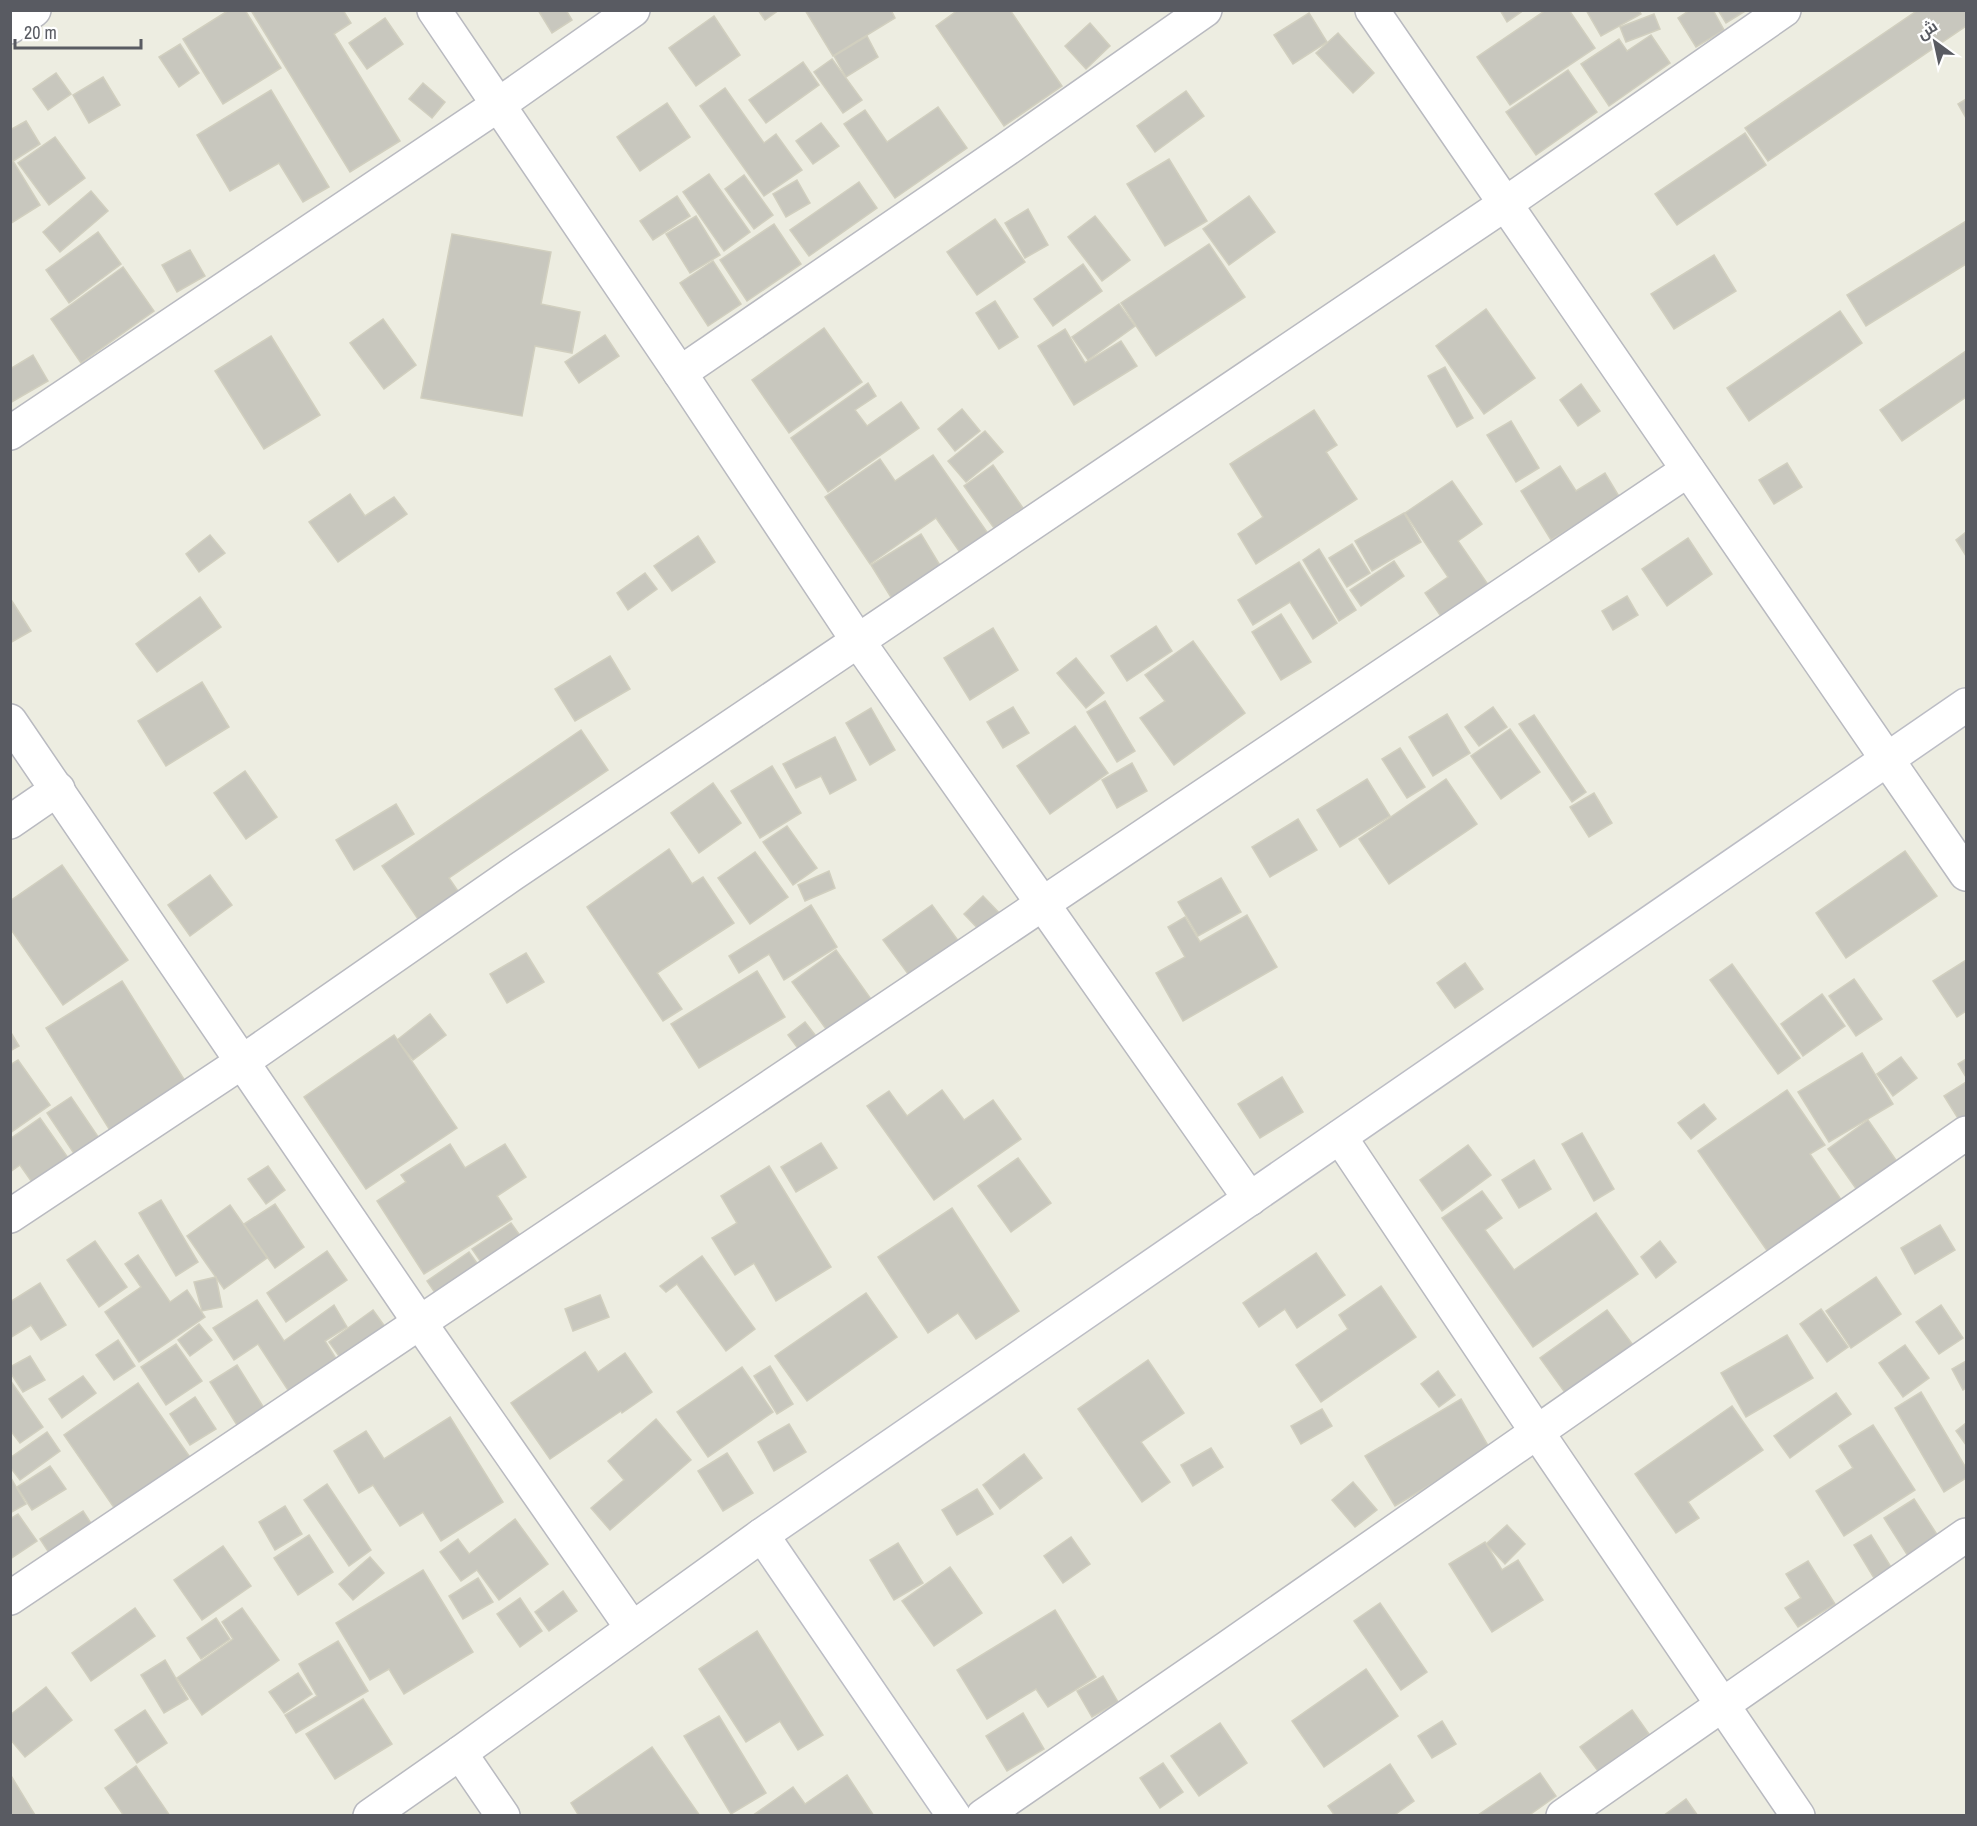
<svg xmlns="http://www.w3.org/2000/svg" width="1977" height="1826" font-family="'Archivo Narrow',Cairo,sans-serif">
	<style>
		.building { fill: #c8c7be; stroke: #d1cfbf; stroke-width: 1.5 }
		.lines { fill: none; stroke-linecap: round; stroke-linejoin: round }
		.street-casing { stroke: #b9bac0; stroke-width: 36 }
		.secondary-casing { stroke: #bcbdc5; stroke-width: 36 }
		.street { stroke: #fff; stroke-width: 33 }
		.secondary { stroke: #fff; stroke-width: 33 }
	</style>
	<rect width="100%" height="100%" fill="#edede1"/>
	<g class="building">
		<path d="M229,10H245L281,68L223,104L183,39Z"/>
		<path d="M255,10H343L351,23L334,34L400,141L350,172L252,12Z"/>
		<path d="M538,10H566L572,20L552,33Z"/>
		<path d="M758,10H779L765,20Z"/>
		<path d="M805,10H891L895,18L833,56Z"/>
		<path d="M958,10H1010L1062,86L1004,126L936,26Z"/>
		<path d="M1500,10H1524L1507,22Z"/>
		<path d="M1546,10H1569L1595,48L1510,105L1477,57Z"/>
		<path d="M1586,10H1639L1641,14L1601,36Z"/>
		<path d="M1690,10H1713L1724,30L1696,47L1678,18Z"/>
		<path d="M1718,10H1747L1726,23Z"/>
		<path d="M1918,10H1966V26L1768,161L1745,128Z"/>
		<path d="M1309,13L1327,42L1293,64L1274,35Z"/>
		<path d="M1654,14L1660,29L1626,42L1620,27Z"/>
		<path d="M714,16L740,55L696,86L669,48Z"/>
		<path d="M385,18L403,44L367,69L349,43Z"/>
		<path d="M1090,23L1110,46L1086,69L1065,46Z"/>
		<path d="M1338,33L1374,73L1353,93L1316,53Z"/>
		<path d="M1651,35L1670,63L1609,106L1581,64L1619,39L1627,51Z"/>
		<path d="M867,36L878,57L846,77L834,56Z"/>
		<path d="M180,44L199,73L179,87L159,57Z"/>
		<path d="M832,59L862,100L843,113L814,72Z"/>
		<path d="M803,62L819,85L766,123L749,100Z"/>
		<path d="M1568,70L1597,112L1536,155L1506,112Z"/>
		<path d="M56,73L71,94L48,110L33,89Z"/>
		<path d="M103,77L120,105L89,123L73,95Z"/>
		<path d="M423,83L445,102L432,118L409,99Z"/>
		<path d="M725,88L764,143L776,134L802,170L764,196L700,106Z"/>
		<path d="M271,90L329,187L303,202L279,163L230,191L197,135Z"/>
		<path d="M1186,91L1204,116L1155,152L1137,126Z"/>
		<path d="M1966,99V118L1958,104Z"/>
		<path d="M667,103L690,137L640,171L617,137Z"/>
		<path d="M938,107L967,148L895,198L844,124L865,110L887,142Z"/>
		<path d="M26,121L40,144L13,161L40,205L10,224V130Z"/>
		<path d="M821,123L839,146L813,164L796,141Z"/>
		<path d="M1745,133L1766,165L1677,225L1655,194Z"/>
		<path d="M55,137L85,178L49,205L18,163Z"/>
		<path d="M1169,159L1207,221L1165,246L1127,184Z"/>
		<path d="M709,174L750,232L724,251L683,192Z"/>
		<path d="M744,175L773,215L754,229L725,189Z"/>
		<path d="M797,180L810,203L786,217L773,194Z"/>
		<path d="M859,182L877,208L809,256L790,230Z"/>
		<path d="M91,191L108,211L60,252L43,232Z"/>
		<path d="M677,196L690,216L653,240L640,221Z"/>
		<path d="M1249,196L1275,232L1229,265L1203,229Z"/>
		<path d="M1028,209L1048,245L1025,258L1005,223Z"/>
		<path d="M696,216L720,255L690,273L666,234Z"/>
		<path d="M1095,216L1130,260L1102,281L1068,237Z"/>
		<path d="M995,219L1025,262L977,295L947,252Z"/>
		<path d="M1966,221V264L1866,326L1847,295Z"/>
		<path d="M774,224L801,264L747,301L720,260Z"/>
		<path d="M98,232L121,264L69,303L46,270Z"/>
		<path d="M452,234L551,252L541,304L580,312L572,353L535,346L522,416L421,398Z"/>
		<path d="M1209,244L1245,297L1156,356L1121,303Z"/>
		<path d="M190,250L205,276L177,292L162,265Z"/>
		<path d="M1714,255L1736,291L1674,329L1651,294Z"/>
		<path d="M713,261L741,304L708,326L680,283Z"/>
		<path d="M1083,264L1102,291L1053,326L1034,299Z"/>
		<path d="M123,267L154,311L81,363L51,319Z"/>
		<path d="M995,301L1018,337L999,349L976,313Z"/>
		<path d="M1119,304L1135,326L1088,360L1072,337Z"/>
		<path d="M1486,309L1535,378L1484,414L1436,346Z"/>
		<path d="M1840,311L1862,343L1749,421L1727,388Z"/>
		<path d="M383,319L416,365L384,389L350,343Z"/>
		<path d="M824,328L862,382L789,433L752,380Z"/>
		<path d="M1065,329L1085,363L1121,341L1137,366L1074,405L1038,346Z"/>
		<path d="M605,335L619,356L579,383L565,362Z"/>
		<path d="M271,336L320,415L264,449L215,371Z"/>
		<path d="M1966,351V397L1902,441L1880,410Z"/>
		<path d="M33,355L48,381L10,403V369Z"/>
		<path d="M1445,367L1473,418L1457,427L1428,376Z"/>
		<path d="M868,383L876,396L855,410L867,426L901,402L919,428L828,492L791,438Z"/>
		<path d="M1581,384L1600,411L1578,426L1560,400Z"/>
		<path d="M962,409L980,431L955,451L938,429Z"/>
		<path d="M1314,410L1337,445L1326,452L1357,499L1256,564L1238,534L1263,517L1230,464Z"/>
		<path d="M1511,421L1539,468L1516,482L1487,435Z"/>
		<path d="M985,431L1003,452L966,482L948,461Z"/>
		<path d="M933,455L1001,552L973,571L936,518L870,564L825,497L880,459L895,481Z"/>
		<path d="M1787,463L1802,487L1774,504L1759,480Z"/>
		<path d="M993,465L1023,508L994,528L964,486Z"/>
		<path d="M1560,466L1576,491L1605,473L1620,498L1551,540L1521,491Z"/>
		<path d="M1452,481L1482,524L1458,541L1489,586L1442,618L1425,593L1448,577L1405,513Z"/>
		<path d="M350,494L365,516L394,497L407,514L338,562L309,522Z"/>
		<path d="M1404,513L1421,542L1372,571L1355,541Z"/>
		<path d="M1966,532V556L1956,540Z"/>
		<path d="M921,534L941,567L892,599L871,565Z"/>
		<path d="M210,535L225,553L199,572L186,554Z"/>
		<path d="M698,536L715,562L672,591L654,566Z"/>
		<path d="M1688,538L1712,574L1667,606L1642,569Z"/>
		<path d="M1352,544L1370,573L1347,587L1329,558Z"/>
		<path d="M1319,549L1356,610L1339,621L1303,560Z"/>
		<path d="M1394,561L1404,576L1361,606L1350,590Z"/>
		<path d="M1299,562L1337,623L1313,639L1290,602L1253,625L1238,600Z"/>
		<path d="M645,573L657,589L628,610L617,593Z"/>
		<path d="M1627,596L1638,615L1613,630L1602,611Z"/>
		<path d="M200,597L221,627L157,672L136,644Z"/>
		<path d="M10,598L31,631L10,643Z"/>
		<path d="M1281,614L1311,662L1281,680L1252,632Z"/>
		<path d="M1156,626L1172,651L1127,681L1111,656Z"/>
		<path d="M993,628L1018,670L970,700L944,658Z"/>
		<path d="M1193,641L1245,713L1174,765L1140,718L1165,701L1145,675Z"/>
		<path d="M610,656L630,689L575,721L555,689Z"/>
		<path d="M1076,658L1104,693L1086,708L1057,673Z"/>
		<path d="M202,682L229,727L166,766L138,721Z"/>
		<path d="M1105,701L1135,751L1117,762L1087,712Z"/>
		<path d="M1013,707L1029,733L1003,748L987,722Z"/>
		<path d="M1493,707L1507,727L1479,746L1465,727Z"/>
		<path d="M871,708L895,750L870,765L846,723Z"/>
		<path d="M1447,714L1470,753L1433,776L1409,737Z"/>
		<path d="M1534,715L1586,792L1572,802L1519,724Z"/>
		<path d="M1075,726L1108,773L1050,814L1017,766Z"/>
		<path d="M1510,729L1540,772L1501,799L1471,756Z"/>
		<path d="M581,730L608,770L449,878L460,894L420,922L382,866Z"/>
		<path d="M835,737L856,780L830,794L821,776L796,788L783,764Z"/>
		<path d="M1400,748L1425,787L1407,798L1382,759Z"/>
		<path d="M1132,763L1147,791L1117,808L1102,780Z"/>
		<path d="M772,766L801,813L760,838L731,791Z"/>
		<path d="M245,771L277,817L246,839L214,793Z"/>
		<path d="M1367,779L1390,816L1340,847L1317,810Z"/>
		<path d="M1446,779L1477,824L1389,884L1359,839Z"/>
		<path d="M713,783L741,823L699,853L671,813Z"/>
		<path d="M1594,793L1612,823L1589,837L1570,807Z"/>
		<path d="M396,804L414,834L354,870L336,840Z"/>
		<path d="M1298,819L1317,850L1270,877L1252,847Z"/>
		<path d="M787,826L817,868L793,885L763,842Z"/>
		<path d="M669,849L692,884L703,877L734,923L657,973L682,1009L663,1021L587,907Z"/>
		<path d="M1905,851L1937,896L1846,958L1816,913Z"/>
		<path d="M755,852L788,897L750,924L718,878Z"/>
		<path d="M62,865L128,960L63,1005L10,928V901Z"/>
		<path d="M829,871L835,888L805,901L798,885Z"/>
		<path d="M210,875L232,905L190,936L168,905Z"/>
		<path d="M1221,878L1241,912L1198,936L1178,902Z"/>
		<path d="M983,896L1005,919L985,936L964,914Z"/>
		<path d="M811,905L837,947L784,980L769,954L739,973L729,956Z"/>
		<path d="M932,905L965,950L917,986L883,940Z"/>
		<path d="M1247,915L1277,967L1183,1021L1156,973L1185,957L1168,927L1185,917L1200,942Z"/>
		<path d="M836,950L878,1009L834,1040L792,982Z"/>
		<path d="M526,953L544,982L507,1003L490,974Z"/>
		<path d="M1966,960V1011L1957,1017L1933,981Z"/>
		<path d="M1465,963L1483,989L1455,1008L1437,983Z"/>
		<path d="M1732,964L1800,1058L1778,1074L1710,980Z"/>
		<path d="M757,971L785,1017L699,1068L671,1024Z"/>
		<path d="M1854,979L1882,1019L1856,1036L1829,996Z"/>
		<path d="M122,981L187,1084L111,1132L46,1028Z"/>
		<path d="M1822,994L1845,1026L1803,1056L1781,1024Z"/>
		<path d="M430,1014L446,1035L413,1060L397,1040Z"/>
		<path d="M805,1022L823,1045L805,1058L788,1035Z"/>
		<path d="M10,1031L19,1046L10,1051Z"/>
		<path d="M394,1035L457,1128L366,1189L304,1097Z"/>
		<path d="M1862,1053L1893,1104L1829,1142L1798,1092Z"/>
		<path d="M1901,1057L1917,1078L1893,1096L1877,1074Z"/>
		<path d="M1966,1059V1077L1958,1064Z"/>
		<path d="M18,1060L50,1105L10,1133V1065Z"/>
		<path d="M1282,1077L1303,1112L1260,1138L1238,1104Z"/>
		<path d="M1966,1082V1115L1959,1120L1944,1096Z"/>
		<path d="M942,1090L964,1120L993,1100L1021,1139L934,1200L867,1106L889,1091L907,1116Z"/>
		<path d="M1787,1090L1825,1145L1810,1154L1842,1201L1768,1252L1698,1151Z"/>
		<path d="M71,1097L101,1141L77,1158L47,1113Z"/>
		<path d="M1704,1104L1716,1119L1691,1139L1678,1123Z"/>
		<path d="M40,1118L71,1162L36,1188L20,1165L10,1172V1139Z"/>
		<path d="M1868,1120L1898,1163L1857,1190L1828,1149Z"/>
		<path d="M1582,1133L1614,1189L1594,1201L1562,1144Z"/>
		<path d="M821,1143L837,1168L796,1192L781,1167Z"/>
		<path d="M450,1144L465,1168L505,1144L526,1177L497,1196L512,1219L424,1274L377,1201L406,1182L401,1175Z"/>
		<path d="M1468,1145L1491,1175L1442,1211L1420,1180Z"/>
		<path d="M1018,1158L1051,1203L1011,1232L978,1186Z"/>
		<path d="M1534,1160L1551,1189L1519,1208L1502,1180Z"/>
		<path d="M268,1166L285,1190L266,1204L248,1179Z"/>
		<path d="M769,1166L831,1267L776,1301L754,1263L735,1275L712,1238L737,1223L721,1196Z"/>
		<path d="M1482,1191L1502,1218L1485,1230L1514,1270L1596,1213L1638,1274L1533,1347L1442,1218Z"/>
		<path d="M161,1200L198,1262L176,1276L139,1213Z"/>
		<path d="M275,1204L304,1247L275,1268L244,1224Z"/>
		<path d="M230,1205L267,1258L224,1289L187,1236Z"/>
		<path d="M952,1208L1019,1311L976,1339L958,1313L928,1333L878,1257Z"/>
		<path d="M511,1223L529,1248L490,1275L472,1249Z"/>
		<path d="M1940,1225L1955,1250L1915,1274L1901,1248Z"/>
		<path d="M95,1241L127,1287L99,1307L67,1260Z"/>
		<path d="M1660,1241L1676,1262L1656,1278L1641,1257Z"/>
		<path d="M327,1251L347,1280L286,1322L267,1293Z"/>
		<path d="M469,1252L487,1277L444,1306L427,1281Z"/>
		<path d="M1316,1253L1345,1295L1297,1328L1285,1309L1259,1327L1243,1303Z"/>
		<path d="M138,1255L170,1302L187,1290L205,1317L139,1362L105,1312L141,1287L125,1264Z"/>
		<path d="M702,1256L755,1329L726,1351L677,1284L666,1292L660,1286Z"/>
		<path d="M216,1277L222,1307L202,1311L194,1282Z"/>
		<path d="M1876,1277L1901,1314L1851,1348L1826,1311Z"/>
		<path d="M40,1283L66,1325L41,1340L31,1325L10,1338V1302Z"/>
		<path d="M1381,1286L1416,1337L1321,1402L1296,1365L1348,1329L1339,1315Z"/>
		<path d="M866,1293L897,1337L807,1401L775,1356Z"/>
		<path d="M600,1295L609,1317L573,1331L565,1309Z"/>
		<path d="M257,1300L284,1341L334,1305L347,1327L325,1341L347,1376L299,1407L258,1344L234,1360L213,1328Z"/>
		<path d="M1941,1305L1963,1338L1939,1354L1916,1322Z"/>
		<path d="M1821,1309L1848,1347L1827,1362L1800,1324Z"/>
		<path d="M373,1310L396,1342L351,1373L329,1342Z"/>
		<path d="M1607,1310L1633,1345L1566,1394L1540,1358Z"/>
		<path d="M199,1324L212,1340L190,1356L178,1340Z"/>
		<path d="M1787,1335L1813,1378L1746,1417L1721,1373Z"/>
		<path d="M118,1340L135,1366L114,1380L96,1355Z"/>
		<path d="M176,1344L202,1381L166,1405L141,1367Z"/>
		<path d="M1905,1345L1929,1378L1903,1397L1879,1363Z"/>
		<path d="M585,1352L598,1372L625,1353L652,1392L622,1413L621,1411L550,1459L511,1403Z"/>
		<path d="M30,1356L45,1380L23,1392L10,1372V1367Z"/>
		<path d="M1148,1360L1184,1413L1141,1442L1170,1482L1142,1502L1078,1409Z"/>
		<path d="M1966,1361V1388L1963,1390L1952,1369Z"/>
		<path d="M237,1365L274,1424L247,1441L210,1382Z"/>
		<path d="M770,1366L793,1404L777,1414L754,1376Z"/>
		<path d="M742,1367L773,1412L708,1457L677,1412Z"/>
		<path d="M1438,1371L1455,1395L1439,1407L1421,1384Z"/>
		<path d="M83,1376L96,1393L62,1418L49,1399Z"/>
		<path d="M10,1380L43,1427L20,1443L10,1430Z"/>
		<path d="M138,1383L192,1460L115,1509L64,1435Z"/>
		<path d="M1921,1392L1966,1468V1478L1944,1492L1895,1408Z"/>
		<path d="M1836,1393L1851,1414L1790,1458L1774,1436Z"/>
		<path d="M195,1397L216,1429L190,1445L170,1414Z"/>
		<path d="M1461,1399L1490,1449L1395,1506L1365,1456Z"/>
		<path d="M1732,1406L1763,1450L1688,1502L1699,1518L1676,1533L1635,1474Z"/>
		<path d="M1322,1409L1332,1426L1301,1444L1291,1426Z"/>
		<path d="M450,1417L503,1502L441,1541L423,1512L400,1526L373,1485L359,1493L334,1451L366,1431L384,1459Z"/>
		<path d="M656,1419L691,1460L610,1530L591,1508L624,1480L608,1461Z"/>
		<path d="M1966,1423V1445L1956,1431Z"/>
		<path d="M789,1424L806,1452L774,1471L758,1442Z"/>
		<path d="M1873,1425L1915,1490L1844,1536L1816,1491L1853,1468L1839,1446Z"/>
		<path d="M47,1432L60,1451L20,1480L10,1467V1458Z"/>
		<path d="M1211,1448L1223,1467L1193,1486L1181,1465Z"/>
		<path d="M727,1453L753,1493L723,1511L698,1471Z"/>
		<path d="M1024,1454L1042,1478L1000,1509L983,1485Z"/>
		<path d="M50,1466L66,1489L32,1510L17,1487Z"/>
		<path d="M11,1478L26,1504L10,1513V1479Z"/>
		<path d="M1353,1482L1377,1510L1355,1527L1332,1500Z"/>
		<path d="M327,1484L371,1550L349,1566L304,1500Z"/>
		<path d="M977,1489L993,1514L957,1535L942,1510Z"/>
		<path d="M1914,1499L1938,1536L1908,1556L1884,1518Z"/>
		<path d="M285,1506L302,1534L275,1550L259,1522Z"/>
		<path d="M83,1511L102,1540L59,1568L40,1539Z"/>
		<path d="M18,1514L37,1541L10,1559V1519Z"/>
		<path d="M515,1519L548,1564L499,1600L477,1570L461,1581L440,1552L458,1539L469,1554Z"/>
		<path d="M1507,1525L1525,1544L1505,1564L1486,1544Z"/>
		<path d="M309,1535L333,1572L298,1595L274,1558Z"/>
		<path d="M1871,1535L1891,1567L1874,1578L1854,1545Z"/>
		<path d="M1071,1537L1090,1564L1063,1583L1044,1556Z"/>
		<path d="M1485,1542L1502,1570L1518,1560L1543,1600L1492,1632L1449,1564Z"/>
		<path d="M898,1543L923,1583L894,1600L870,1560Z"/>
		<path d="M223,1546L251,1586L202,1620L174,1580Z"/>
		<path d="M370,1557L384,1573L353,1600L339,1584Z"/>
		<path d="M1808,1561L1835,1604L1798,1627L1785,1608L1801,1598L1786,1574Z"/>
		<path d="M950,1567L982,1613L934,1646L902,1601Z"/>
		<path d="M423,1570L473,1652L404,1694L389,1669L370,1680L336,1623Z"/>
		<path d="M478,1578L493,1602L463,1619L449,1596Z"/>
		<path d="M563,1591L577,1611L549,1631L535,1612Z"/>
		<path d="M520,1598L542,1631L520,1647L497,1614Z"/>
		<path d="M1380,1603L1427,1672L1401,1690L1354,1621Z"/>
		<path d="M135,1608L155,1636L91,1681L72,1653Z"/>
		<path d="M242,1608L279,1660L202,1715L177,1678L233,1639L222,1622Z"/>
		<path d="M1055,1610L1096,1677L1048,1707L1036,1689L987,1719L957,1670Z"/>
		<path d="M216,1618L230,1639L201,1659L187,1638Z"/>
		<path d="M757,1631L823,1735L798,1750L780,1721L746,1742L699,1669Z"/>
		<path d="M338,1641L368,1691L296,1733L285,1715L317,1696L299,1664Z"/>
		<path d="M165,1660L188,1699L164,1713L141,1675Z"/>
		<path d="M1366,1669L1398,1716L1324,1767L1292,1721Z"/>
		<path d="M298,1673L312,1694L284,1713L269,1692Z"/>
		<path d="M1103,1676L1118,1702L1092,1717L1077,1691Z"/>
		<path d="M46,1687L72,1720L25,1757L10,1739V1715Z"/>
		<path d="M363,1699L392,1744L335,1779L306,1734Z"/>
		<path d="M145,1710L167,1743L137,1763L115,1730Z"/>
		<path d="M1632,1710L1649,1734L1598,1771L1580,1747Z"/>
		<path d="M1023,1713L1044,1749L1007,1771L986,1736Z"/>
		<path d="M719,1716L766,1793L731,1814L684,1736Z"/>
		<path d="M1442,1721L1456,1744L1432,1758L1418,1736Z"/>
		<path d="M1220,1723L1247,1763L1199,1796L1171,1756Z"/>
		<path d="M652,1747L700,1816H579L571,1803Z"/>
		<path d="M1163,1763L1183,1792L1160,1808L1140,1778Z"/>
		<path d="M1390,1764L1414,1801L1393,1816H1335L1328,1806Z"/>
		<path d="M136,1766L170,1816H124L105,1788Z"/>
		<path d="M1540,1773L1556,1796L1528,1816L1478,1815Z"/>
		<path d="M10,1774L35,1815L10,1816Z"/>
		<path d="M847,1775L874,1816H752L793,1787L805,1804Z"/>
		<path d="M1686,1799L1698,1816H1663Z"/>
	</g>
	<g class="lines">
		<defs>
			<g id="street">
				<path d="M434,10L680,373L858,641L1250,1199"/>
				<path d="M1372,10L1966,874"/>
				<path d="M10,27L34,10"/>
				<path d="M680,373L1004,151L1205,10"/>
				<path d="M10,433L498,105L633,10"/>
				<path d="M10,721L420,1323L632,1628"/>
				<path d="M10,822L58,789"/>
				<path d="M1340,1137L1537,1432L1798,1816"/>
				<path d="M10,1216L242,1062L511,875L1505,204L1784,10"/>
				<path d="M10,1598L1688,470"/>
				<path d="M460,1753L503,1816"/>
				<path d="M370,1816L460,1753L762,1535"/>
				<path d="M983,1816L1227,1648L1966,1133"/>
				<path d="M1563,1816L1966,1535"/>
			</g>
			<path id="secondary" d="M954,1816L762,1535L1966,705"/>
		</defs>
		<use href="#street" class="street-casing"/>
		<use href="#secondary" class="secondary-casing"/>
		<use href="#street" class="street"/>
		<use href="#secondary" class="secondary"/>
	</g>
	<rect width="1977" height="1826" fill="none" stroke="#595b62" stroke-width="24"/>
	<g transform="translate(1935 42) rotate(327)" stroke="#ffffff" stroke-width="4.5" paint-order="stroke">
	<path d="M0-4.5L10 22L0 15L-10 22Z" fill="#595b62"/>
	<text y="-9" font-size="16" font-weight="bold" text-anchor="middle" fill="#595b62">ش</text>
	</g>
	<path d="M15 39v9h126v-9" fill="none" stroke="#595b62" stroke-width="3"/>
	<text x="24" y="39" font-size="18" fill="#595b62" stroke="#ffffff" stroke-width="4.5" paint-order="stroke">20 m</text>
</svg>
